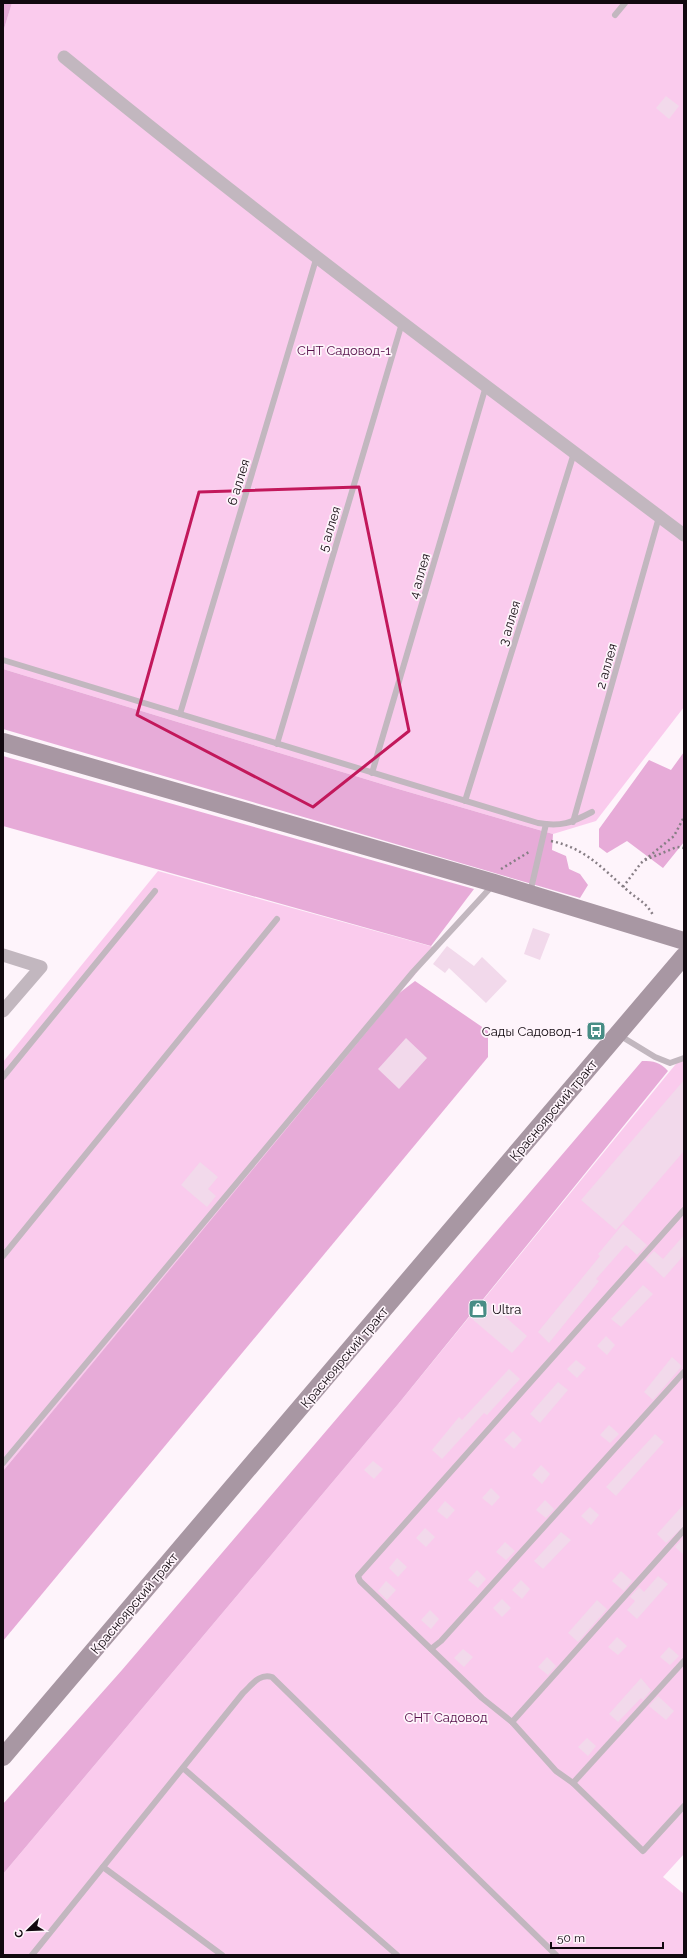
<svg xmlns="http://www.w3.org/2000/svg" width="687" height="1958" font-family="Raleway,sans-serif">
	<style>
		.green { fill: #facbed }
		.forest { fill: #e7abd8 }
		.building { fill: #f2d9eb }
		.lines { fill: none; stroke-linecap: round; stroke-linejoin: round }
		.path { stroke: #877e85; stroke-width: 2.5; stroke-dasharray: 2 3; stroke-linecap: butt }
		.service { stroke: #c2b7bf; stroke-width: 6 }
		.minor { stroke: #c2b7bf; stroke-width: 13 }
		.secondary { stroke: #a897a3; stroke-width: 18 }
		.marked { fill: none; stroke: #c2185b; stroke-width: 3; stroke-linejoin: round }
		.labels { text-anchor: middle; stroke-width: 3.5; stroke-linejoin: round; paint-order: stroke }
		.park-label { font-size: 13px; fill: #550f49; stroke: #fef4fb }
		.street-label { font-size: 13px; fill: #11090f; stroke: #fef4fb }
		.poi-label { font-size: 13px; fill: #11090f; stroke: #fef4fb; text-anchor: end }
	</style>
	<rect width="100%" height="100%" fill="#fef4fb"/>
	<g class="green">
		<path d="M12,3H684V707L596,821L553,834L395,788L3,669V32Z"/>
		<path d="M158,871L437,948L3,1471V1062Z"/>
		<path d="M684,1054V1854L663,1877L684,1894V1955H3V1874L399,1403Z"/>
	</g>
	<g class="forest">
		<path d="M3,3H12L3,32Z"/>
		<path d="M3,669L395,788L553,834L552,850L566,856L569,869L580,874L588,885L580,898L3,729Z"/>
		<path d="M684,752V842L663,868L627,841L607,853L599,847V829L649,760L671,770Z"/>
		<path d="M3,756L474,889L431,946L3,826Z"/>
		<path d="M415,981L488,1031V1057L3,1641V1471L398,994Z"/>
		<path d="M642,1061C654,1061 660,1062 668,1071L399,1403L3,1874V1804L122,1670Z"/>
	</g>
	<g class="building">
		<path d="M666,96L679,106L669,119L656,108Z"/>
		<path d="M533,928L550,934L540,960L524,954Z"/>
		<path d="M447,946L474,966L482,957L507,981L486,1003L449,968L445,973L433,964Z"/>
		<path d="M406,1038L427,1058L399,1089L378,1069Z"/>
		<path d="M684,1080V1151L616,1230L581,1200Z"/>
		<path d="M200,1162L218,1177L208,1189L216,1196L207,1207L181,1185Z"/>
		<path d="M623,1224L647,1245L637,1255L626,1245L596,1279L599,1281L549,1343L538,1332L600,1256L598,1254Z"/>
		<path d="M684,1235V1255L664,1278L645,1260L654,1251L663,1259Z"/>
		<path d="M643,1285L653,1294L621,1327L611,1319Z"/>
		<path d="M486,1300L527,1336L512,1353L471,1318Z"/>
		<path d="M606,1336L615,1345L607,1355L597,1346Z"/>
		<path d="M672,1357L682,1366L653,1400L644,1392Z"/>
		<path d="M576,1360L586,1368L577,1378L567,1369Z"/>
		<path d="M509,1369L520,1379L487,1415L484,1413L442,1459L432,1450L459,1417L462,1420Z"/>
		<path d="M558,1382L568,1390L540,1423L530,1414Z"/>
		<path d="M609,1425L619,1434L610,1443L600,1435Z"/>
		<path d="M513,1431L522,1440L514,1449L504,1440Z"/>
		<path d="M655,1434L664,1442L616,1496L606,1487Z"/>
		<path d="M373,1461L383,1469L374,1479L364,1470Z"/>
		<path d="M541,1465L550,1474L542,1484L532,1475Z"/>
		<path d="M491,1488L500,1497L492,1506L482,1498Z"/>
		<path d="M545,1500L554,1509L546,1518L536,1510Z"/>
		<path d="M445,1501L455,1510L447,1519L437,1511Z"/>
		<path d="M684,1504V1526L666,1543L657,1534Z"/>
		<path d="M590,1507L599,1515L591,1525L581,1516Z"/>
		<path d="M425,1528L435,1537L426,1547L416,1538Z"/>
		<path d="M561,1532L571,1540L543,1569L534,1561Z"/>
		<path d="M684,1537V1555L675,1547Z"/>
		<path d="M505,1542L515,1551L506,1560L496,1552Z"/>
		<path d="M397,1558L407,1567L398,1577L389,1568Z"/>
		<path d="M477,1570L486,1579L478,1588L468,1580Z"/>
		<path d="M621,1571L632,1581L624,1591L612,1581Z"/>
		<path d="M658,1576L668,1584L637,1619L627,1610L635,1601L630,1597L639,1587L644,1592Z"/>
		<path d="M521,1580L530,1589L522,1599L512,1590Z"/>
		<path d="M386,1581L396,1590L387,1600L378,1591Z"/>
		<path d="M502,1599L511,1608L502,1617L493,1608Z"/>
		<path d="M597,1600L607,1609L578,1642L568,1633Z"/>
		<path d="M430,1610L439,1619L431,1629L421,1620Z"/>
		<path d="M617,1637L627,1646L618,1655L608,1647Z"/>
		<path d="M669,1647L679,1656L670,1665L660,1657Z"/>
		<path d="M463,1649L473,1657L464,1667L454,1658Z"/>
		<path d="M547,1657L556,1666L548,1675L538,1667Z"/>
		<path d="M641,1678L651,1690L643,1700L641,1698L618,1722L609,1714Z"/>
		<path d="M658,1696L674,1711L666,1720L649,1706Z"/>
		<path d="M587,1738L596,1746L588,1756L578,1747Z"/>
	</g>
	<g class="lines">
		<g class="path">
			<path d="M551,841C585,848 602,868 627,890C638,900 645,901 653,915"/>
			<path d="M645,860L677,847L684,848"/>
			<path d="M501,869L529,852"/>
			<path d="M623,887L641,863L674,836L684,817"/>
		</g>
		<g class="service">
			<path d="M615,15L625,3"/>
			<path d="M3,660L538,823C561,827 571,823 592,812"/>
			<path d="M180,714L317,256"/>
			<path d="M277,744L402,323"/>
			<path d="M372,773L486,386"/>
			<path d="M465,801L574,453"/>
			<path d="M573,822L659,517"/>
			<path d="M530,893L546,824"/>
			<path d="M619,1035L655,1057L670,1063L684,1058"/>
			<path d="M3,1077L155,891"/>
			<path d="M684,1210L358,1576L360,1581L482,1698L512,1722L556,1771L573,1783L643,1851L684,1806"/>
			<path d="M3,1256L277,919"/>
			<path d="M3,1463L413,972L493,885"/>
			<path d="M431,1649L441,1641L684,1372"/>
			<path d="M512,1722L684,1530"/>
			<path d="M183,1768L397,1955"/>
			<path d="M573,1783L684,1661"/>
			<path d="M103,1867L222,1955"/>
			<path d="M32,1955L243,1693C252,1685 259,1673 272,1677L556,1955"/>
		</g>
		<g class="minor">
			<path d="M64,57C266,222 476,379 684,535"/>
			<path d="M3,955L41,967L3,1011"/>
		</g>
		<g class="secondary">
			<path d="M3,742L494,883L684,941"/>
			<path d="M3,1757L684,956"/>
		</g>
	</g>
	<path class="marked" d="M359,487L409,731L313,807L137,715L199,492Z"/>
	<defs>
		<symbol id="bus-square" viewBox="-11 -11 22 22"><rect x="-9" y="-9" width="18" height="18" rx="4" fill="#478d85" stroke="#fef4fb"/><path d="M-5-6H5V4H4V6H2V4H-2V6H-4V4H-5ZM-3.5-4V0h7V-4ZM-3.5 1.2v1.5H-2V1.2ZM2 1.2v1.5H3.5V1.2Z" fill="#fff"/></symbol>
		<symbol id="shop-square" viewBox="-11 -11 22 22"><rect x="-9" y="-9" width="18" height="18" rx="4" fill="#478d85" stroke="#fef4fb"/><path d="M-5-2.5h2.3a2.7 3.5 0 0 1 5.4 0H5L5.5 6h-11ZM-1.5-2.5h3a1.5 2.3 0 0 0-3 0Z" fill="#fff"/></symbol>
	</defs>
	<g fill-rule="evenodd">
		<use href="#bus-square" x="585" y="1020" width="22" height="22"/>
		<use href="#shop-square" x="467" y="1298" width="22" height="22"/>
	</g>
	<g class="labels">
		<g class="park-label">
			<text x="344" y="355">СНТ Садовод-1</text>
			<text x="446" y="1722">СНТ Садовод</text>
		</g>
		<g class="street-label">
			<text transform="translate(238 482) rotate(-73)" y="5">6 аллея</text>
			<text transform="translate(329 529) rotate(-73)" y="5">5 аллея</text>
			<text transform="translate(419 576) rotate(-74)" y="5">4 аллея</text>
			<text transform="translate(509 623) rotate(-73)" y="5">3 аллея</text>
			<text transform="translate(606 666) rotate(-74)" y="5">2 аллея</text>
			<text transform="translate(553 1110) rotate(-50)" y="5">Красноярский тракт</text>
			<text transform="translate(344 1357) rotate(-50)" y="5">Красноярский тракт</text>
			<text transform="translate(134 1603) rotate(-50)" y="5">Красноярский тракт</text>
		</g>
		<g class="poi-label">
			<text x="582" y="1036">Сады Садовод-1</text>
			<text x="492" y="1314" text-anchor="start">Ultra</text>
		</g>
	</g>
	<rect width="687" height="1958" fill="none" stroke="#11090f" stroke-width="8"/>
	<g transform="translate(28 1930) rotate(247)" stroke="#fef4fb" stroke-width="3" paint-order="stroke">
	<path d="M0-3L7 15L0 10L-7 15Z" fill="#11090f"/>
	<text y="-6" font-size="11" font-weight="bold" text-anchor="middle" fill="#11090f">С</text>
	</g>
	<path d="M551 1942v6h112v-6" fill="none" stroke="#11090f" stroke-width="2"/>
	<text x="557" y="1942" font-size="12" fill="#11090f" stroke="#fef4fb" stroke-width="3" paint-order="stroke">50 m</text>
</svg>
